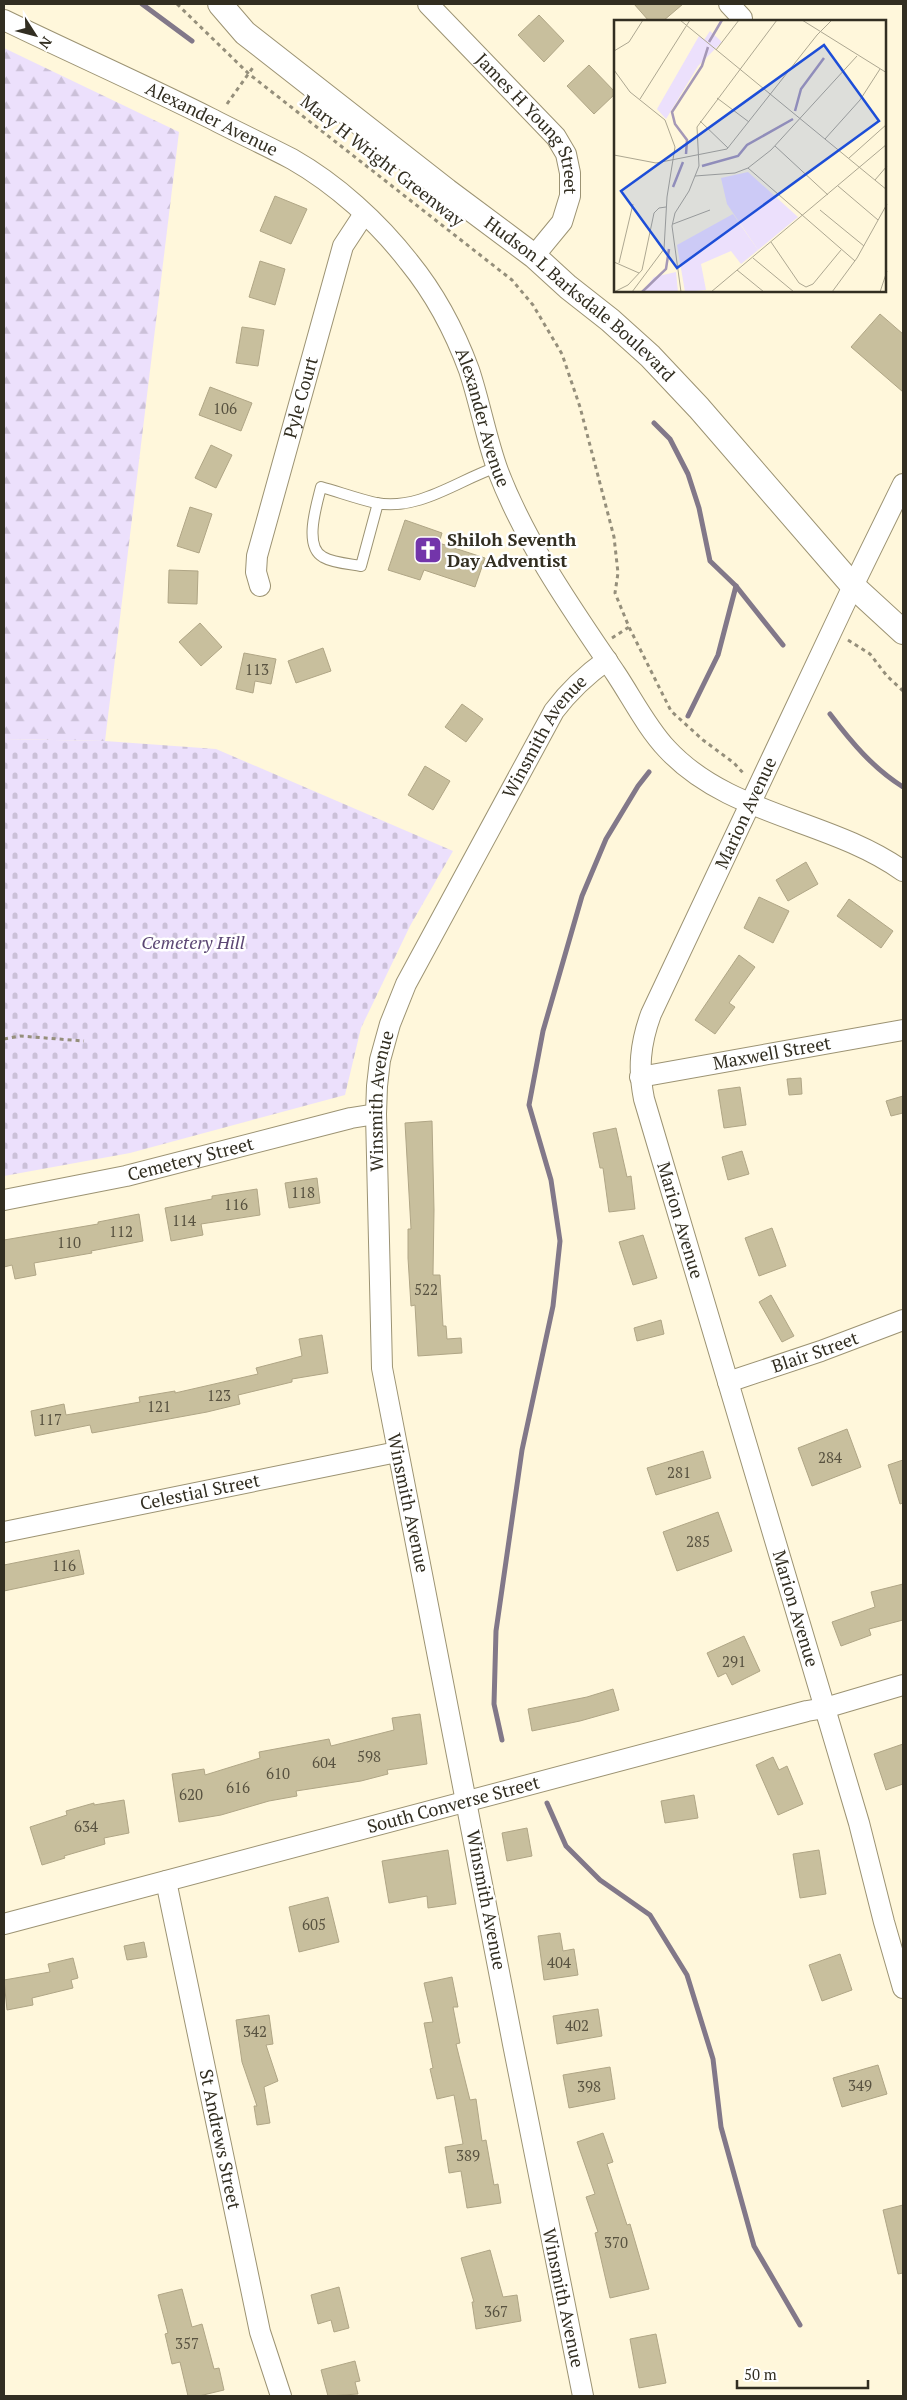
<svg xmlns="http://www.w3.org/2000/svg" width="907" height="2400" font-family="'PT Serif',serif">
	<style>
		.forest { fill: url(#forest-firs) }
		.cemetery { fill: url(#cemetery-stones) }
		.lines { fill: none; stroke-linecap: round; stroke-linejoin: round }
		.stream { stroke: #827889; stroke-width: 5 }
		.building { fill: #c8bf9d; stroke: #b0a686 }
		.service-casing { stroke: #9c9373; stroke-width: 12 }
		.minor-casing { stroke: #9c9373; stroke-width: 22 }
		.tertiary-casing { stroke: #9c9373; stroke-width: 26 }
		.path { stroke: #958f7b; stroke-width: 3; stroke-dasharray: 4 4; stroke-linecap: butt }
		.service { stroke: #fff; stroke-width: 10 }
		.minor { stroke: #fff; stroke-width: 20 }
		.tertiary { stroke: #fff; stroke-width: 24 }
		.labels { text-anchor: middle; stroke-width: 5; stroke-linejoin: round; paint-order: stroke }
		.number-label { font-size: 15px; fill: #585240 }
		.street-label { font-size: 18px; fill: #322e21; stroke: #fff }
		.poi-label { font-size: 18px; font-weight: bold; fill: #322e21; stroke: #fff; text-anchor: start }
		.park-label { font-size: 18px; font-style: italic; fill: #5c4774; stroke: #fff }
		.inset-river { fill: none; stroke: #a598b6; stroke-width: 2.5 }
		.inset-road { fill: none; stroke: #ada791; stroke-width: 1 }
		.view { fill: #1d4ed8; fill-opacity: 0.15; stroke: #1d4ed8; stroke-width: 2.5 }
		.inset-edge { fill: none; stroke: #322e21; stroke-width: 2.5 }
	</style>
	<defs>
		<pattern id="forest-firs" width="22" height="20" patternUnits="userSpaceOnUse" patternTransform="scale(1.25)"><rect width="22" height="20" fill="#ece0fc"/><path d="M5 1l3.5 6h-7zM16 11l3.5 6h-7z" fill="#cbc0d8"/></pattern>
		<pattern id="cemetery-stones" width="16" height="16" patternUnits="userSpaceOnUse" patternTransform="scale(1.25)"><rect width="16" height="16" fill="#ece0fc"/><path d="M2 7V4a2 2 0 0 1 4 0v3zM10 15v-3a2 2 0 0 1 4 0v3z" fill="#cbc0d8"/></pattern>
	</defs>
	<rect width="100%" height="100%" fill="#fff7db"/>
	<path class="forest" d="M4,48L179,132L105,741L4,739Z"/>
	<path class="cemetery" d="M4,739L105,741L216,749L453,851L410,926L361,1028L345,1095L130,1153L4,1176Z"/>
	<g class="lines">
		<g class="stream">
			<path d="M142,4L192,41"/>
			<path d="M654,423L670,439L688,474L699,508L710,561L736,586L783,645"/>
			<path d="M830,714C852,743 873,768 903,787"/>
			<path d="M688,716L718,655L736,586"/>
			<path d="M502,1740L494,1704L496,1631L522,1450L553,1306L560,1241L551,1180L529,1105L543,1031L582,896L606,839L638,786L649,772"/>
			<path d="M547,1803L566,1846L600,1880L650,1915L687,1975L713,2059L721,2127L754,2246L800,2325"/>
		</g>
	</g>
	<g class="building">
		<path d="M634,4H683L663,21H649Z"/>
		<path d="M539,15L564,41L544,62L518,35Z"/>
		<path d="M589,65L616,93L594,114L567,86Z"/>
		<path d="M275,196L307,209L291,244L260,231Z"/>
		<path d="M260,261L285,269L275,305L249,297Z"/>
		<path d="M880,314L903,334V392L851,347Z"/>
		<path d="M242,327L264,330L258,366L236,363Z"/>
		<path d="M210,387L252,403L241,431L199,415Z"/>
		<path d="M211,445L232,455L216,488L195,478Z"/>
		<path d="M190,507L212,514L199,553L177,546Z"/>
		<path d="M405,520L442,533L439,543L485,558L475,587L424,570L420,580L388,570Z"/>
		<path d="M169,570L198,571L197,604L168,603Z"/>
		<path d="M200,623L222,647L201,666L179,642Z"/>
		<path d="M323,648L331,671L296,683L288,661Z"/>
		<path d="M244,653L276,659L271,684L255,681L253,693L236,689Z"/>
		<path d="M462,704L483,719L466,742L445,727Z"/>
		<path d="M425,766L450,781L433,810L408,795Z"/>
		<path d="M806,862L818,884L788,901L776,880Z"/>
		<path d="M759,897L789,911L773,943L744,928Z"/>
		<path d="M849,899L893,931L881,948L837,916Z"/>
		<path d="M739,955L755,967L729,1003L735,1007L715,1034L695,1020Z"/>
		<path d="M801,1078L802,1094L789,1095L787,1079Z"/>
		<path d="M740,1087L746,1125L724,1128L718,1090Z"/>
		<path d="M903,1096V1113L891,1116L886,1101Z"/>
		<path d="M432,1121L434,1210L433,1275H440L443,1326H446L447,1339L461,1338L462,1353L418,1356L415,1305L411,1306L408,1258V1229H411L405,1123Z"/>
		<path d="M616,1128L627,1177L631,1176L635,1209L609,1212L603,1168H600L593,1133Z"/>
		<path d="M742,1151L749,1174L728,1180L722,1157Z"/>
		<path d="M317,1178L320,1203L289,1208L285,1183Z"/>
		<path d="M257,1189L260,1215L201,1224L203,1235L171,1241L165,1208L212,1199V1196Z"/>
		<path d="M139,1214L143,1241L91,1251L92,1253L34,1263L36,1275L15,1279L12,1265L4,1267V1240L98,1224V1222Z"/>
		<path d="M772,1228L786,1266L759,1276L745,1238Z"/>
		<path d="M643,1235L657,1278L633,1285L619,1242Z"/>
		<path d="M771,1295L794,1336L782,1342L759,1302Z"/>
		<path d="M661,1320L664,1334L637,1341L634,1328Z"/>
		<path d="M322,1335L328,1373L292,1379V1382L238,1395L240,1404L207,1412L92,1433L90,1425L35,1436L31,1411L64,1404L66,1415L140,1402L139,1397L175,1391V1393L258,1374L256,1368L302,1356L299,1339Z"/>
		<path d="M847,1429L861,1467L812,1486L798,1448Z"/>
		<path d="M703,1451L711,1478L656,1495L647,1468Z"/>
		<path d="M903,1460V1503L900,1504L888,1465Z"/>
		<path d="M718,1512L732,1551L677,1571L663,1532Z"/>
		<path d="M79,1550L84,1574L4,1591V1565Z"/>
		<path d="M903,1584V1620L869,1629L871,1635L841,1646L832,1622L875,1607L871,1592Z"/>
		<path d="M744,1636L760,1671L732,1685L726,1673L718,1677L707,1653Z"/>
		<path d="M613,1689L619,1710L580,1721L532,1731L528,1709L587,1697Z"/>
		<path d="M420,1714L427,1764L387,1770L388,1774L361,1781L296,1791L297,1796L269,1801L221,1815L179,1822L172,1774L204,1769L205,1775L260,1758L259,1752L329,1739L331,1746L394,1730L392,1718Z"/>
		<path d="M903,1744V1784L886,1790L874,1754Z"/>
		<path d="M773,1757L779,1770L787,1766L803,1804L778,1815L756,1765Z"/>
		<path d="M694,1795L698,1818L665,1823L661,1801Z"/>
		<path d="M124,1800L129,1833L104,1838L105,1844L64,1856L65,1858L42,1865L30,1827L67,1815L66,1811L94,1803V1805Z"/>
		<path d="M527,1828L532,1856L507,1861L502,1833Z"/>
		<path d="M448,1850L456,1904L428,1908L427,1896L389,1903L382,1861Z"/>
		<path d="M819,1850L826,1894L800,1898L793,1854Z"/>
		<path d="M328,1897L339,1942L299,1952L289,1907Z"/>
		<path d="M560,1933L563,1951L574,1949L578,1975L544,1980L538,1936Z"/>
		<path d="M144,1942L147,1957L127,1960L124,1946Z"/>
		<path d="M840,1954L852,1990L822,2001L809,1965Z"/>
		<path d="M73,1958L78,1978L71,1980L73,1988L32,1998L33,2005L7,2010L4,1980L50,1972L48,1964Z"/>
		<path d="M452,1977L458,2007H453L460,2043L456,2044L470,2100L476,2099L482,2141L486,2140L494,2185L498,2184L501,2203L467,2208L461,2171L449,2173L445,2147L463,2144L454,2095L437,2099L430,2069L433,2068L424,2023L433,2022L424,1983Z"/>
		<path d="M598,2009L602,2036L557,2044L553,2016Z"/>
		<path d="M269,2015L273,2044L266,2045L278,2081L264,2087L270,2123L257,2125L254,2106H257L242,2062L236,2020Z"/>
		<path d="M878,2065L887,2094L842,2107L833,2078Z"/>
		<path d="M610,2067L615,2099L569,2108L563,2075Z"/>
		<path d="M603,2133L613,2162L607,2164L627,2225L630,2224L649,2289L610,2298L595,2233L598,2232L586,2197L595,2194L577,2142Z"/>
		<path d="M903,2205V2273L898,2274L883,2210Z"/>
		<path d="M490,2250L503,2297L517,2295L521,2321L476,2329L472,2302H474L461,2258Z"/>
		<path d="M339,2287L349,2328L334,2332L331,2320L318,2324L311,2295Z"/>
		<path d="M182,2289L192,2327L202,2324L214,2369L219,2368L224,2390L199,2396H188L180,2362L172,2364L165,2334L168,2333L158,2295Z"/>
		<path d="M656,2334L666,2383L639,2388L630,2339Z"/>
		<path d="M355,2361L360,2381L355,2382L358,2394L328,2396L321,2370Z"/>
	</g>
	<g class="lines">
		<defs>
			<path id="service" d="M378,503L361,566C350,564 333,563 323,557C303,546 317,504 321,487C339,492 358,499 376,503C420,511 458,480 497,467"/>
			<g id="minor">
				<path id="s1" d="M428,4L556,137L566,154L570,173V196L562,222L534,256"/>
				<path d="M729,4L742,18"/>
				<path id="s2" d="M4,20C72,53 142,84 210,118C237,132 265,145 292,159C336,184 378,222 409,262C435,294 455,332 469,370C480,403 486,438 498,471C526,544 572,609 616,674C632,698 647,728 667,749C729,816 830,819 903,871"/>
				<path id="s3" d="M903,484L853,586L651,1014C640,1044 638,1069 644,1099L859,1823L884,1922L903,1988"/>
				<path id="s4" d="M260,586L256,572L257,556L343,246L364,214"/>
				<path id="s5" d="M640,1077L903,1030"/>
				<path id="s6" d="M4,1200L126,1176L351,1118L376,1114"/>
				<path id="s7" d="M728,1382L821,1351L903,1320"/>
				<path id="s8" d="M4,1532L397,1452"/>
				<path id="s9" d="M166,1881L260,2332L281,2396"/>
				<path id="s10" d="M4,1924L807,1711L825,1708L903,1685"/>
				<path id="s11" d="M583,2396L513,2044L382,1368L376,1114L377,1086L380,1060L390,1024L406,984L554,711C569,691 586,675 607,660"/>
			</g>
			<g id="tertiary">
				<path id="s12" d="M220,4L245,33L447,191L534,256L568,287L610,320L650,356L699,408L853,586L903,632"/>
			</g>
		</defs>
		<use href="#service" class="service-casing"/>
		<use href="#minor" class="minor-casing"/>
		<use href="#tertiary" class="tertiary-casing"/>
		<g class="path">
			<path d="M177,4L249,74L512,280L533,305L562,354L580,407L614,537L618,573L615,593L629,627L671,711L703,740L734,763L744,774"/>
			<path d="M227,104L254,66"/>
			<path d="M612,638L629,627"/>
			<path d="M848,640L870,654L887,676L903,691"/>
			<path d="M4,1039L20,1036L84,1041"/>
		</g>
		<use href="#service" class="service"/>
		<use href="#minor" class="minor"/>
		<use href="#tertiary" class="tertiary"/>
	</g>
	<defs>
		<symbol id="church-square" viewBox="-11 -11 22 22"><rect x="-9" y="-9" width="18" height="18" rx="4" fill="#7335aa" stroke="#fff"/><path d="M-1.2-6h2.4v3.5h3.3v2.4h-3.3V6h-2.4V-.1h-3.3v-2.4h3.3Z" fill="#fff"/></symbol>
	</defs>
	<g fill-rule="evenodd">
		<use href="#church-square" x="412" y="534" width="32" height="32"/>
	</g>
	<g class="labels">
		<g class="number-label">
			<text x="225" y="414">106</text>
			<text x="257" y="675">113</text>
			<text x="303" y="1198">118</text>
			<text x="236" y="1210">116</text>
			<text x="184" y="1226">114</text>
			<text x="121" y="1237">112</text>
			<text x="69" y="1248">110</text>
			<text x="426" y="1295">522</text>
			<text x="219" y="1401">123</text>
			<text x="159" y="1412">121</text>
			<text x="50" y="1425">117</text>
			<text x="830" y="1463">284</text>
			<text x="679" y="1478">281</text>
			<text x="698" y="1547">285</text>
			<text x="64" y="1571">116</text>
			<text x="734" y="1667">291</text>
			<text x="369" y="1762">598</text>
			<text x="324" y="1768">604</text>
			<text x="278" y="1779">610</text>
			<text x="238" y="1793">616</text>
			<text x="191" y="1800">620</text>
			<text x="86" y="1832">634</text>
			<text x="314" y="1930">605</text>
			<text x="559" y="1968">404</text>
			<text x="577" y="2031">402</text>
			<text x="255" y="2037">342</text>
			<text x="860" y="2091">349</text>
			<text x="589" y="2092">398</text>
			<text x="468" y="2161">389</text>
			<text x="616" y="2248">370</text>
			<text x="496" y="2317">367</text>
			<text x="187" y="2349">357</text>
		</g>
		<g class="street-label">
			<text dy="6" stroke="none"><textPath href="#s2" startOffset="230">Alexander Avenue</textPath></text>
			<text dy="6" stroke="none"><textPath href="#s1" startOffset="159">James H Young Street</textPath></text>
			<text transform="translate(382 161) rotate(38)" y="6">Mary H Wright Greenway</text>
			<text dy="6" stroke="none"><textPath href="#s12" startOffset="466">Hudson L Barksdale Boulevard</textPath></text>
			<text dy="6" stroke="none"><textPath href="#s4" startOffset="195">Pyle Court</textPath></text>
			<text dy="6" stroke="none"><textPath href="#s2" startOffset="650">Alexander Avenue</textPath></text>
			<text dy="6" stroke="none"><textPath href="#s11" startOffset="1720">Winsmith Avenue</textPath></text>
			<text transform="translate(746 813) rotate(-65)" y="6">Marion Avenue</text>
			<text dy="6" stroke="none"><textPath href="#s5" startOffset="134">Maxwell Street</textPath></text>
			<text dy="6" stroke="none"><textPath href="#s11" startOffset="1315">Winsmith Avenue</textPath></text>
			<text dy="6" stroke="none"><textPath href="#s6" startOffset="191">Cemetery Street</textPath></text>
			<text dy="6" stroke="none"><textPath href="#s3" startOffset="800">Marion Avenue</textPath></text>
			<text dy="6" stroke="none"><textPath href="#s7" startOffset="92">Blair Street</textPath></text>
			<text dy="6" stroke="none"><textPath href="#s8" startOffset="200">Celestial Street</textPath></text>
			<text transform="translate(408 1503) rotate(78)" y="6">Winsmith Avenue</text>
			<text dy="6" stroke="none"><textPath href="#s3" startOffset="1205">Marion Avenue</textPath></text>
			<text dy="6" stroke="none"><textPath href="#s10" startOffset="465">South Converse Street</textPath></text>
			<text transform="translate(486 1900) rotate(79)" y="6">Winsmith Avenue</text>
			<text dy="6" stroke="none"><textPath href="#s9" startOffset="264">St Andrews Street</textPath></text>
			<text transform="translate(563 2298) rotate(78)" y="6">Winsmith Avenue</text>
		</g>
		<g class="poi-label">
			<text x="447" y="546">Shiloh Seventh<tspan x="447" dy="21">Day Adventist</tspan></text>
		</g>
		<g class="park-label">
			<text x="193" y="949">Cemetery Hill</text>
		</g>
	</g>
	<g transform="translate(614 20)">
		<rect width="272" height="272" fill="#fff7db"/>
		<path d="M119,194L144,230L127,244L117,231L87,244L92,270L71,272L63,225Z" fill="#ece0fc"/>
		<path d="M134,152L184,197L144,230L113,184L107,158Z" fill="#ece0fc"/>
		<path d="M96,11L108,22L84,46L52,99L43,89L85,16L90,20ZM62,252L64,272H28L40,257Z" fill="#ece0fc"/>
		<path class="inset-river" d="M95,22L108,0M181,91L187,69L210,38M72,134L73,120L61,104L58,92L88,46L94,27M88,146L124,136L133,125L179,99M59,167L69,142M28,272L52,249L55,229"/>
		<path class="inset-road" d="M66,0L273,170M188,0L273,53M102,30L125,0M0,31L15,22L29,0M0,50L16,72L51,100L61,127L53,177L50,229L18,272M103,78L135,102M26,79L76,0M86,101L114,128M211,119L246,80L266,49M161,126L214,175M0,135L42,143L113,129L203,15L218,0M235,138L273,104M134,148L241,241M81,156L121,153L134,148L157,130L243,36M261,160L273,146M224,166L264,200M206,190L250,226M59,204L96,190M157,222L185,263L192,267L199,264L227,230M139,238L180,272M0,242L25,253M5,243L19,184M123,250L150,272M0,272L14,265L28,250L40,193L45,188L52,187M67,272L58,206L61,193L75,171L85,146L83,107L163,0M97,272L273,124M218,272L243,238L273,184M266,272L273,251"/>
		<path class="view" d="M210,25L265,101L63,248L7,171Z"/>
		<rect width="272" height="272" class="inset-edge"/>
	</g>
	<rect width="907" height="2400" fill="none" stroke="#322e21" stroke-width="10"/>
	<g transform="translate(35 35) rotate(126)" stroke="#ffffff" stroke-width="4" paint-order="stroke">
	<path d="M0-4L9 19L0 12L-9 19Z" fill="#322e21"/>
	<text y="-8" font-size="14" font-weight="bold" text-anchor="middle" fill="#322e21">N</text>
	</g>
	<path d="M737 2380v8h131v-8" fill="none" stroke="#322e21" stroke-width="2.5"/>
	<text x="744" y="2380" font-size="15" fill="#322e21" stroke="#ffffff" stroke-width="4" paint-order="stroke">50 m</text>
</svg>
